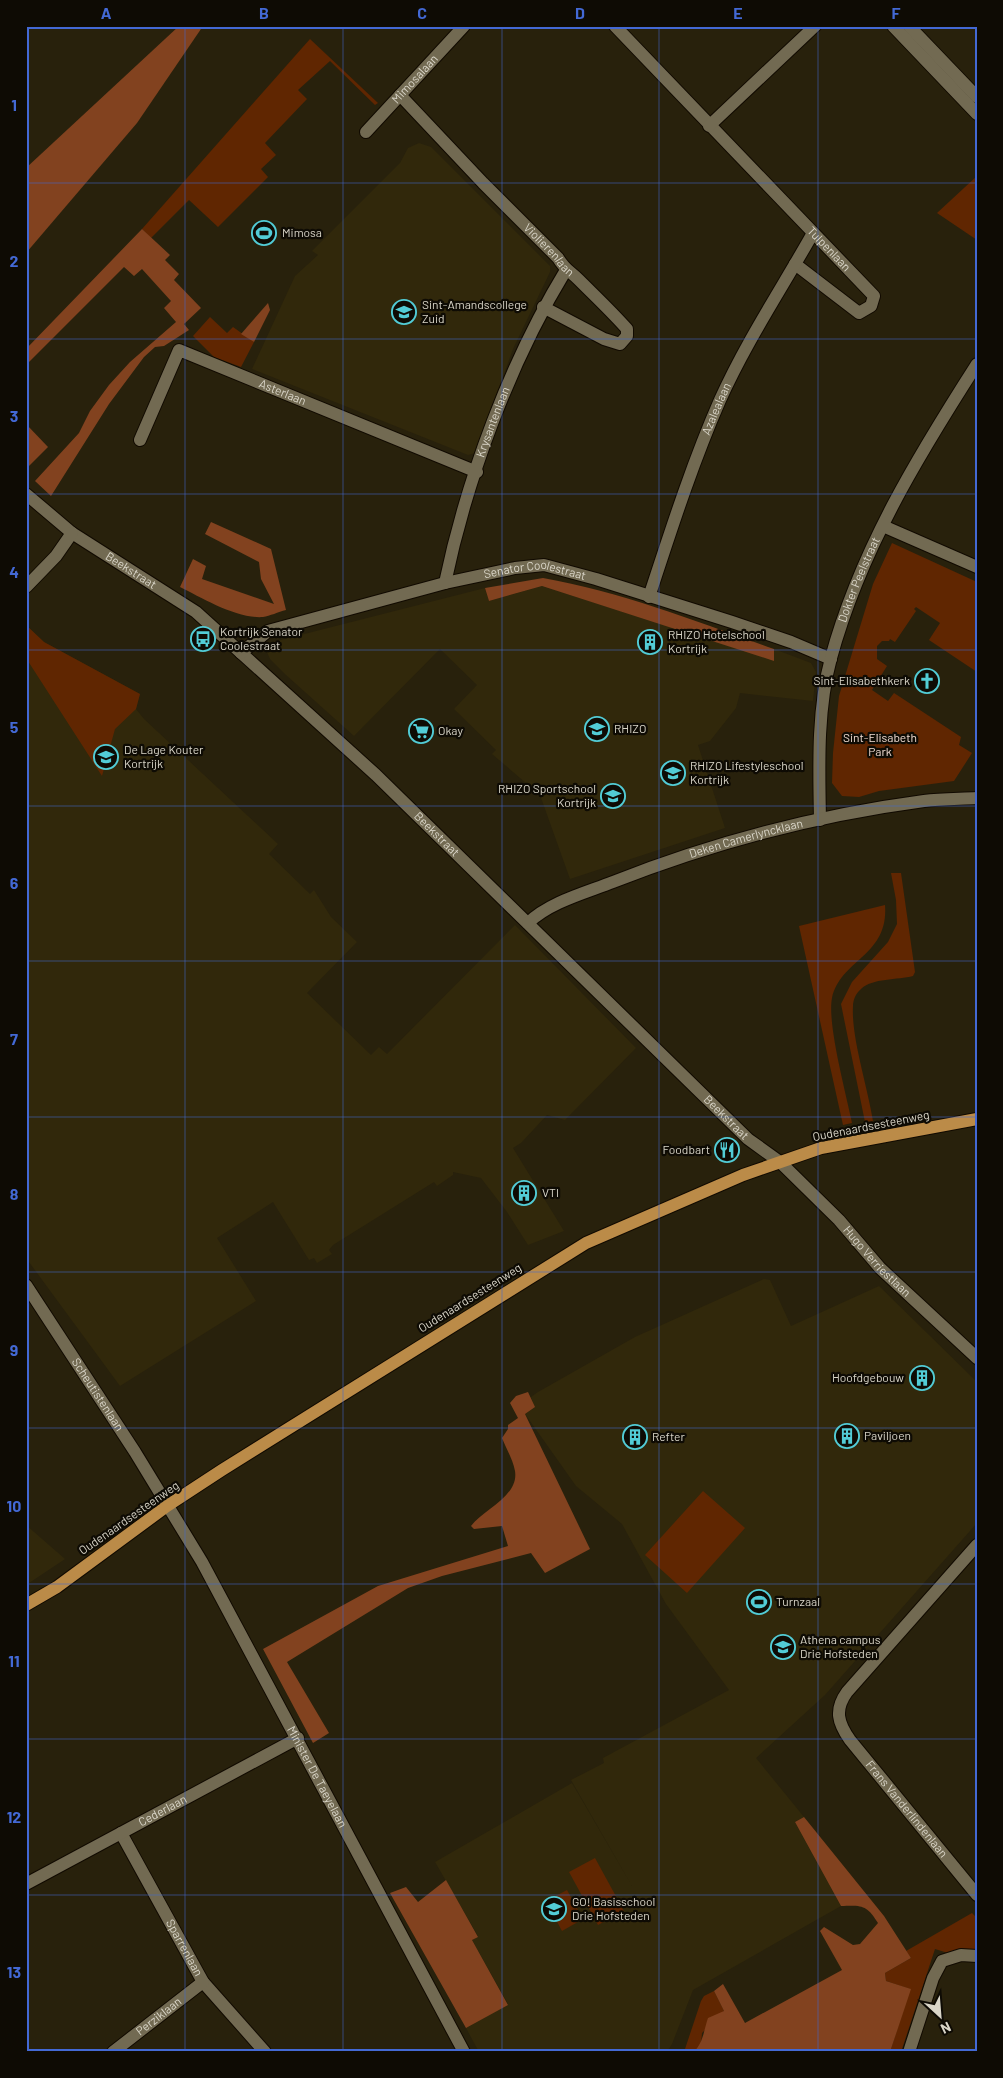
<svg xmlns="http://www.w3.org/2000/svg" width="1003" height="2078" font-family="Barlow,sans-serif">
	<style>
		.built { fill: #31280b }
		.green { fill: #602601 }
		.forest { fill: #82421f }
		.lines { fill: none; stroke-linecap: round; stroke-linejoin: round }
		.street-casing { stroke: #110a00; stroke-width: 14 }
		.primary-casing { stroke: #110a00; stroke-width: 14 }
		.street { stroke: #726a52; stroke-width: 12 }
		.primary { stroke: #bb8b48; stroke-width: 12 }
		.grid { fill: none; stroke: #4369d5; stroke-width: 1; stroke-opacity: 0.55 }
		.labels { text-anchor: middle; stroke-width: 4.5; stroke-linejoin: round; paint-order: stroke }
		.street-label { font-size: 12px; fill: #d9d5c8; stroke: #0e0b04 }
		.poi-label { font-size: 12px; fill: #d9d5c8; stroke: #0e0b04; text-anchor: start }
		.park-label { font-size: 12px; fill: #f0dcd2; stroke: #0e0b04 }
		.neatline { fill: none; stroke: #4369d5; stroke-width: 2 }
		.grid-label { font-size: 16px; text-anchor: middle; font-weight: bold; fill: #4369d5 }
	</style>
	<rect width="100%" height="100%" fill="#28210c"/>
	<g class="built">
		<path d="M419,143L431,147L550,266V272L513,349L475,453L468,455L252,369L295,276L318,255L312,251L400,163L408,148Z"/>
		<path d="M542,586L774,660V649L811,663L816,672L813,701L740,693L736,708L710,741L698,745L725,828L570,879L540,795L492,754L496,750L454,709L477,685L440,649L354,736L286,675L270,659L266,650L269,643L485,588L489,601Z"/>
		<path d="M26,625L44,642L140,694L136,709L144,719L278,844L269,854L310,894L314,890L331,917L357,942L307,993L371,1055L379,1047L387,1054L515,925L636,1048L565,1120L547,1115L521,1143L513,1148L564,1231L528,1245L507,1212L481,1178L453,1172V1175L437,1186L434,1182L333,1245L329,1250L332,1254L317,1263L314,1258L309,1260L273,1202L217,1238L256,1301L120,1386L26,1258Z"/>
		<path d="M764,1279L770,1280L791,1326L879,1286L977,1382V1523L825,1695L756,1758L804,1817L795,1822L841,1906L693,1990L672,2044L667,2052H479L466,2028L508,2004L472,1940L478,1936L435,1862L572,1783L632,1886L571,1780L604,1763L603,1758L729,1690L666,1604L622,1524L576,1486L525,1414L534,1407L531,1397L538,1392L635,1337Z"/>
		<path d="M26,1525L65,1559L26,1585Z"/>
	</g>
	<g class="green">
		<path d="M310,39L378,103L375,105L330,61L298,90L307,99L265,143L276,155L261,169L268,177L218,227L189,200L151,238L142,229Z"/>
		<path d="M977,176V240L937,213Z"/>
		<path d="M210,317L227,333L233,327L254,342L241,367L214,357L193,336Z"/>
		<path d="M892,543L977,582V672L929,640L940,623L916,607L914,609L916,611L895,642L890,639L889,641H882L877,646V659L887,666L872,690L888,701L894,693L961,737L959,745L972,753L954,781L879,791L859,797L842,796L832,783L833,753L839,696L873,584Z"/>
		<path d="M26,625L44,642L140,694L136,709L115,729L102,776L26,658Z"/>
		<path d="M891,873H901L915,972L913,976C898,980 872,978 861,989C856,993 853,1000 853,1006C851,1037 868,1088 873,1121L865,1122L841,1004L852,982L888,942L897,924L896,900Z"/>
		<path d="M885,905C889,956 841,959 832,998C827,1024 846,1093 852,1123L843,1125L799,926Z"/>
		<path d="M703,1491L745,1528L687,1593L645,1555Z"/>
		<path d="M595,1858L624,1911L598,1925L569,1872Z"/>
		<path d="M567,1890L583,1919L562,1931L546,1901Z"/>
		<path d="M972,1913L977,1918V1950H957L948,1953L935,1949L901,2052H890L910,1989L886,1981L885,1973L911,1958L906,1951Z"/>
		<path d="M714,1991L724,2011L702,2033L701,2044L696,2050L684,2052L701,2001L704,1996Z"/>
	</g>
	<g class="forest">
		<path d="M179,26H203L137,123L26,253V168Z"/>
		<path d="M142,229L170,255L165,260L179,274L174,280L201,308L184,324L189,330L164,346L155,347L144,357L109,404L51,496L35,481L79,433L90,411L109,385L130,362L176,322L164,308L171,301L142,269L134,276L124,267L26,365V349Z"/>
		<path d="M268,303L270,310L254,342L241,334Z"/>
		<path d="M26,424L48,447L26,469Z"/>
		<path d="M211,522L271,549L286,610C278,612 270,616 263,617C237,619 202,598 180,587L193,559L206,566L202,579L274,604L261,579L259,562L205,534Z"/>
		<path d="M543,578C622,592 698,622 774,649V661L542,586L489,601L485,588Z"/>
		<path d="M528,1392L535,1407L525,1414L590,1549L545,1573L531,1553L442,1576L408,1588L287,1662L329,1733L313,1743L263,1649L378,1586L508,1546L502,1526L474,1529L471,1526C484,1509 519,1496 515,1471C513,1460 506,1448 502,1438L508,1429V1425L518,1418L510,1403L516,1396Z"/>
		<path d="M804,1817L884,1916L911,1958L885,1973L886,1981L911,1989L890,2052H693C703,2045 704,2029 708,2018L724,2011L714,1991L723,1984L745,2023L842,1970L820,1931L824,1927L853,1945L860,1944L878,1923C867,1905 862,1905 841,1906L795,1822Z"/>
		<path d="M446,1880L478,1937L472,1940L508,2005L466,2028L390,1893L406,1887L418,1902Z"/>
	</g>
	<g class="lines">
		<defs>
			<g id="street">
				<path id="s1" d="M615,26L874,296L871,306L859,313L795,264"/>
				<path d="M893,26L977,114"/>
				<path d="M909,26L977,97"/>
				<path id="s2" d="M400,95L483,183L558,258C565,270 570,271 579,280C595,296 612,312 627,329V336L620,344L604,339L543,307"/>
				<path d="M709,126L815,26"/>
				<path id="s3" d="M366,132L464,26"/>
				<path id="s4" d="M140,440L179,350L477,472"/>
				<path id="s5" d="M26,494L72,533L196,612L376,775L748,1139L780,1162L839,1220L880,1268L977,1358"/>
				<path d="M883,526L977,567"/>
				<path id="s6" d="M445,583C467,478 510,362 566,270"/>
				<path d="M26,587L56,556L72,533"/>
				<path id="s7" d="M649,597C671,530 692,464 720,400C746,342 782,288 813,233"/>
				<path id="s8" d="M241,653L268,631L445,583L515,568L544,565L596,579L732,622L791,642L831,659"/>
				<path id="s9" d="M820,820C819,767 817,709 831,658C860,551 918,456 977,364"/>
				<path id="s10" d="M528,923C550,902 585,893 613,882C712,843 818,815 924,801C941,799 959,799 977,798"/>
				<path id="s11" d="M26,1285L135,1452L202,1562L464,2052"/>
				<path id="s12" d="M977,1545L847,1692C834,1710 838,1723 850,1740L977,1895"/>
				<path id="s13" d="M121,1833L203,1982L265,2052"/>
				<path id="s14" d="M26,1884L298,1738"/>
				<path id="s15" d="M113,2052L203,1982"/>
				<path d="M909,2052L933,1978L942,1961L961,1955L977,1956"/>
			</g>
			<path id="primary" d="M26,1605L57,1587L167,1506L222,1470L586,1243L743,1175L821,1148L977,1119"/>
		</defs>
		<use href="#street" class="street-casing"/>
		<use href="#primary" class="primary-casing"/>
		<use href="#street" class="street"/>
		<use href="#primary" class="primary"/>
	</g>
	<path class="grid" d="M185,26V2052M343,26V2052M502,26V2052M659,26V2052M818,26V2052M26,183H977M26,339H977M26,494H977M26,650H977M26,806H977M26,961H977M26,1117H977M26,1272H977M26,1428H977M26,1584H977M26,1739H977M26,1895H977"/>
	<defs>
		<symbol id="stadium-ring" viewBox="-11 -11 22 22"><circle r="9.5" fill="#0e0b04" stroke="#52ccd6" stroke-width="1.5"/><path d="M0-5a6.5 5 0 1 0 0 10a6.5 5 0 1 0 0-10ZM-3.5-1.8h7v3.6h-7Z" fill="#52ccd6"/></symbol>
		<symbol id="school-ring" viewBox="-11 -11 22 22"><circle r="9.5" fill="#0e0b04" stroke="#52ccd6" stroke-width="1.5"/><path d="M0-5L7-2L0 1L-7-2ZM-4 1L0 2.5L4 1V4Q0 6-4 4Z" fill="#52ccd6"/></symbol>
		<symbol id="bus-ring" viewBox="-11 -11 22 22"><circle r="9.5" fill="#0e0b04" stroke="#52ccd6" stroke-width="1.5"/><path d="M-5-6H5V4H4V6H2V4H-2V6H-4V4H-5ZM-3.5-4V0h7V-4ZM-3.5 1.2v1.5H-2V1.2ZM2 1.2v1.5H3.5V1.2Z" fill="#52ccd6"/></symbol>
		<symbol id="building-ring" viewBox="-11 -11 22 22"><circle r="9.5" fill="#0e0b04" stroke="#52ccd6" stroke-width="1.5"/><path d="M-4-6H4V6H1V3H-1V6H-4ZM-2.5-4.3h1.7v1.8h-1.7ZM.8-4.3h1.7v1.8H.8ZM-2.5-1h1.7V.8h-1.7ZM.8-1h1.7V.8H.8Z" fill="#52ccd6"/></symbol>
		<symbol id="church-ring" viewBox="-11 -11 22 22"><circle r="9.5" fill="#0e0b04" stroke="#52ccd6" stroke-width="1.5"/><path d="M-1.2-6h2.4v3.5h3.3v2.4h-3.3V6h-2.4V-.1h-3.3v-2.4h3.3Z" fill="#52ccd6"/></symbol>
		<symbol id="supermarket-ring" viewBox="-11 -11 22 22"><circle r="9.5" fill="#0e0b04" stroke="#52ccd6" stroke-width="1.5"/><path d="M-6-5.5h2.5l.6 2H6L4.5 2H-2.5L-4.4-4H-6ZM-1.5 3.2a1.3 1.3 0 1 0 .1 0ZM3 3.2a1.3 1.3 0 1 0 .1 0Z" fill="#52ccd6"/></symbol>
		<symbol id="restaurant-ring" viewBox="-11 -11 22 22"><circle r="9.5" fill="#0e0b04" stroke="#52ccd6" stroke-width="1.5"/><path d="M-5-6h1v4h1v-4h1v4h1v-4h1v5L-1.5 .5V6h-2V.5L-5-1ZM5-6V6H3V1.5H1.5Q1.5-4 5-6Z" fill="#52ccd6"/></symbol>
	</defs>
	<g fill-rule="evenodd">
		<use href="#stadium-ring" x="250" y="219" width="28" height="28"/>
		<use href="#school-ring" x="390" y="298" width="28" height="28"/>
		<use href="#bus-ring" x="189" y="625" width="28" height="28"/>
		<use href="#building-ring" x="636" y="628" width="28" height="28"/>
		<use href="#church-ring" x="913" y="667" width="28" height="28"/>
		<use href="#school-ring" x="583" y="715" width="28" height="28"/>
		<use href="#supermarket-ring" x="407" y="717" width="28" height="28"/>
		<use href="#school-ring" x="92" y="743" width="28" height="28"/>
		<use href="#school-ring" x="659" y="759" width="28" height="28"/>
		<use href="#school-ring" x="599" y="782" width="28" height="28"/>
		<use href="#restaurant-ring" x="713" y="1136" width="28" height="28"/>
		<use href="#building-ring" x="510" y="1179" width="28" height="28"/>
		<use href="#building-ring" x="908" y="1364" width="28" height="28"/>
		<use href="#building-ring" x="833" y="1422" width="28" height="28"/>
		<use href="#building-ring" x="621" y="1423" width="28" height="28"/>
		<use href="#stadium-ring" x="745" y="1588" width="28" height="28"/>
		<use href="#school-ring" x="769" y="1633" width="28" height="28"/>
		<use href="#school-ring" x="540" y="1895" width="28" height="28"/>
	</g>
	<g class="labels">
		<g class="street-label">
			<text dy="4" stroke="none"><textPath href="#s3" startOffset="72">Mimosalaan</textPath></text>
			<text dy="4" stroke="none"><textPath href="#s2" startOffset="215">Violierenlaan</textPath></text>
			<text dy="4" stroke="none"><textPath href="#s1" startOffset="309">Tulpenlaan</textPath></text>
			<text dy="4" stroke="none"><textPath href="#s4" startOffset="210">Asterlaan</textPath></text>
			<text dy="4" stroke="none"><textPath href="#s7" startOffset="200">Azalealaan</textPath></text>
			<text dy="4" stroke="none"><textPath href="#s6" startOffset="168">Krysantenlaan</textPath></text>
			<text dy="4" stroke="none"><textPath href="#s5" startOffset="130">Beekstraat</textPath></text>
			<text dy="4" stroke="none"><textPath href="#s8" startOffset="310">Senator Coolestraat</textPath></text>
			<text dy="4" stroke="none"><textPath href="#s9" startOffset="246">Dokter Peelstraat</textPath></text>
			<text dy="4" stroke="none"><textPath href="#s5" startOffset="535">Beekstraat</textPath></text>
			<text dy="4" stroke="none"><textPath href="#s10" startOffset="235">Deken Camerlyncklaan</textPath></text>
			<text dy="4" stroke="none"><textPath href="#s5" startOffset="940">Beekstraat</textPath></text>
			<text transform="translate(871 1126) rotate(-11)" y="4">Oudenaardsesteenweg</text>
			<text dy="4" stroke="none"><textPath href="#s5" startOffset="1149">Hugo Verriestlaan</textPath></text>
			<text transform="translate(470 1298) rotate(-32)" y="4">Oudenaardsesteenweg</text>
			<text dy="4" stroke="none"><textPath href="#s11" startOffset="131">Scheutistenlaan</textPath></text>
			<text transform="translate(129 1518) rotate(-35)" y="4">Oudenaardsesteenweg</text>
			<text dy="4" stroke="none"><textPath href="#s11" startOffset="572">Minister De Taeyelaan</textPath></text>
			<text dy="4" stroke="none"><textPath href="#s12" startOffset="338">Frans Vanderlindenlaan</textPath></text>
			<text dy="4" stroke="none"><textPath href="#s14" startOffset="155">Cederlaan</textPath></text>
			<text dy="4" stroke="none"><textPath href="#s13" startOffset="131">Sparrenlaan</textPath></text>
			<text dy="4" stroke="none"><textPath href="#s15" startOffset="58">Perziklaan</textPath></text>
		</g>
		<g class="poi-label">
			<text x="282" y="237">Mimosa</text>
			<text x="422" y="309">Sint-Amandscollege<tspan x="422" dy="14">Zuid</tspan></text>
			<text x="220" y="636">Kortrijk Senator<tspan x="220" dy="14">Coolestraat</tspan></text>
			<text x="668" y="639">RHIZO Hotelschool<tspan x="668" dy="14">Kortrijk</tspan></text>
			<text x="910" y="685" text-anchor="end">Sint-Elisabethkerk</text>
			<text x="614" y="733">RHIZO</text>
			<text x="438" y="735">Okay</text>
			<text x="124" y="754">De Lage Kouter<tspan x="124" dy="14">Kortrijk</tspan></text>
			<text x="690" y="770">RHIZO Lifestyleschool<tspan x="690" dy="14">Kortrijk</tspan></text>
			<text x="596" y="793" text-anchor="end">RHIZO Sportschool<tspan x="596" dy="14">Kortrijk</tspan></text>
			<text x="710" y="1154" text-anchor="end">Foodbart</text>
			<text x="542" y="1197">VTI</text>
			<text x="904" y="1382" text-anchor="end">Hoofdgebouw</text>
			<text x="864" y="1440">Paviljoen</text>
			<text x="652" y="1441">Refter</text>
			<text x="776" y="1606">Turnzaal</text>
			<text x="800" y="1644">Athena campus<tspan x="800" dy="14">Drie Hofsteden</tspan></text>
			<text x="572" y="1906">GO! Basisschool<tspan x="572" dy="14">Drie Hofsteden</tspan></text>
		</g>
		<g class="park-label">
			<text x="880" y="742">Sint-Elisabeth<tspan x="880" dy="14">Park</tspan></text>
		</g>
	</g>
	<rect width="1003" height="2078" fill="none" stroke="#0e0b04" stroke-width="55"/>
	<g transform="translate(940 2016) rotate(154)" stroke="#0e0b04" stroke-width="4" paint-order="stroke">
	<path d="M0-4L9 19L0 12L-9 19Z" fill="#d9d5c8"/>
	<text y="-8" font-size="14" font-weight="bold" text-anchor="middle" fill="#d9d5c8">N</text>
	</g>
	<rect x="28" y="28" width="948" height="2022" class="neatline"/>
	<g class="grid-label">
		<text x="106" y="19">A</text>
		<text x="264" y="19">B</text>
		<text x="422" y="19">C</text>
		<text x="580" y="19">D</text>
		<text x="738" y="19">E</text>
		<text x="896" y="19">F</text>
		<text x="14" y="111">1</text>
		<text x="14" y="267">2</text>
		<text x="14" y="422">3</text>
		<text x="14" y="578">4</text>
		<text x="14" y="733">5</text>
		<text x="14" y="889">6</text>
		<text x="14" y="1045">7</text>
		<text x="14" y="1200">8</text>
		<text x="14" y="1356">9</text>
		<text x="14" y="1512">10</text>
		<text x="14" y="1667">11</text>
		<text x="14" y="1823">12</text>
		<text x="14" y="1978">13</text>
	</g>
</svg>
